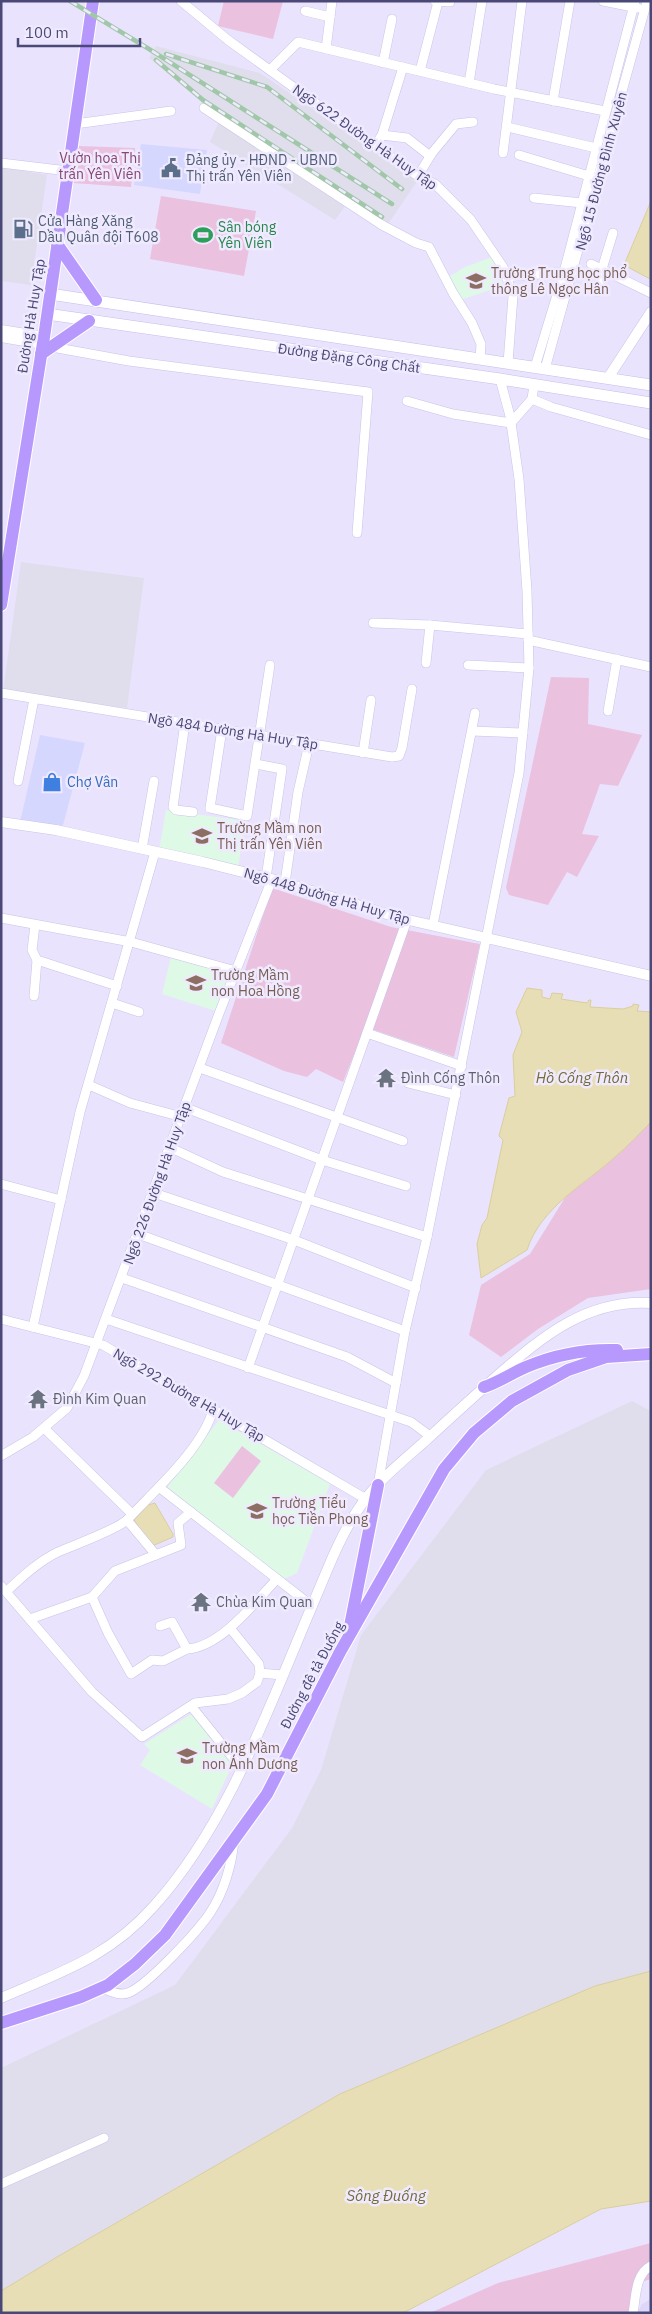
<svg xmlns="http://www.w3.org/2000/svg" width="652" height="2314" font-family="'IBM Plex Sans',sans-serif">
	<style>
		.residential { fill: #dfd7fa }
		.commercial { fill: #d6d7fe }
		.industrial { fill: #e0deec }
		.education { fill: #dff9e7 }
		.green { fill: #ebc1e0 }
		.water { fill: #e7deb6; stroke: #d9cf9c }
		.lines { fill: none; stroke-linecap: round; stroke-linejoin: round }
		.minor-casing { stroke: #c9c3e7; stroke-width: 10 }
		.tertiary-casing { stroke: #c9c3e7; stroke-width: 11 }
		.secondary-casing { stroke: #c4bee9; stroke-width: 12 }
		.primary-casing { stroke: #fff; stroke-width: 14 }
		.minor { stroke: #fff; stroke-width: 9 }
		.tertiary { stroke: #fff; stroke-width: 10 }
		.secondary { stroke: #fff; stroke-width: 11 }
		.primary { stroke: #b799fe; stroke-width: 12 }
		.rail-casing { stroke: #a1c7a9; stroke-width: 4.5 }
		.rail { stroke: #f0eaff; stroke-width: 2.5; stroke-dasharray: 8; stroke-linecap: butt }
		.labels { text-anchor: middle; stroke-width: 5; stroke-linejoin: round; paint-order: stroke }
		.street-label { font-size: 14px; fill: #494876; stroke: #f0eaff }
		.park-label { font-size: 14px; fill: #88456e; stroke: #f0eaff }
		.service-label { font-size: 14px; fill: #4e5e75; stroke: #f0eaff; text-anchor: start }
		.leisure-label { font-size: 14px; fill: #27864d; stroke: #f0eaff; text-anchor: start }
		.education-label { font-size: 14px; fill: #785e54; stroke: #f0eaff; text-anchor: start }
		.shop-label { font-size: 14px; fill: #366cbe; stroke: #f0eaff; text-anchor: start }
		.worship-label { font-size: 14px; fill: #5b616d; stroke: #f0eaff; text-anchor: start }
		.water-label { font-size: 15px; font-style: italic; fill: #746b38; stroke: #f0eaff }
	</style>
	<rect width="100%" height="100%" fill="#eae3fd"/>
	<path class="residential" d="M651,2299V2313H637L642,2304Z"/>
	<g class="commercial">
		<path d="M141,144L207,150L200,194L134,185Z"/>
		<path d="M40,735L85,743L62,829L20,822Z"/>
	</g>
	<g class="industrial">
		<path d="M156,46L260,73L418,180L384,230L346,205L335,220L210,142L219,121L212,111L149,58Z"/>
		<path d="M1,167L47,175L31,285L1,281Z"/>
		<path d="M21,562L144,578L127,708L3,692Z"/>
		<path d="M632,1401L651,1411V1971L595,1986L340,2094L57,2257L1,2291V2068L175,1985L292,1828L321,1770L361,1635L486,1470Z"/>
	</g>
	<g class="education">
		<path d="M492,257L505,285L460,300L447,278L465,267Z"/>
		<path d="M166,810L245,821L238,868L159,851Z"/>
		<path d="M171,957L233,972L216,1011L162,994Z"/>
		<path d="M219,1420L330,1484L297,1573L284,1579L165,1490Z"/>
		<path d="M193,1713L233,1763L212,1809L140,1765L150,1750L144,1744Z"/>
	</g>
	<g class="green">
		<path d="M224,1H283L273,39L218,26Z"/>
		<path d="M78,146L135,148L131,187L73,183Z"/>
		<path d="M161,196L256,211L244,276L150,259Z"/>
		<path d="M551,677L589,678L588,724L642,735L618,786L600,784L582,834L599,836L577,877L567,872L548,905L509,895L506,888Z"/>
		<path d="M272,888L391,927L480,944L454,1057L365,1027L343,1082L316,1069L307,1077L284,1071L221,1043Z"/>
		<path d="M651,1122V1289L588,1298L538,1329L501,1357L469,1335L481,1285L530,1254L568,1193L590,1178Z"/>
		<path d="M242,1446L261,1461L233,1498L214,1483Z"/>
		<path d="M651,2243V2279L638,2283L633,2313H430L498,2283Z"/>
	</g>
	<g class="water">
		<path d="M651,201V278L650,279L624,265Z"/>
		<path d="M527,988L542,990V997L550,999L552,993L563,994L561,999L587,1003L589,1000H591L590,1007L623,1009L633,1006V1004L639,1005L637,1011L651,1012V1122C639,1134 628,1146 615,1157C584,1185 541,1207 527,1250L481,1278L477,1244L482,1225L487,1218L503,1140L499,1136L509,1098L515,1096L513,1055L522,1032L516,1012Z"/>
		<path d="M155,1503L173,1534V1537L152,1546L134,1520L148,1505Z"/>
		<path d="M651,1971V2201L601,2209L403,2313H1V2291L57,2257L340,2094L595,1986Z"/>
	</g>
	<g class="lines">
		<defs>
			<g id="minor">
				<path d="M181,1L228,40L375,146L418,176L435,184L471,220L503,267L513,296L508,363"/>
				<path d="M435,1L450,2"/>
				<path d="M603,1L638,8"/>
				<path d="M305,11L330,17"/>
				<path d="M326,49L332,1"/>
				<path d="M383,63L392,19"/>
				<path d="M270,70L298,42L494,89L605,111"/>
				<path d="M420,71L438,2"/>
				<path d="M469,83L482,1"/>
				<path d="M553,101L570,1"/>
				<path d="M204,108L382,225L416,243L429,247L453,293L472,323L481,344L480,359"/>
				<path d="M75,124L171,111"/>
				<path d="M507,127L596,148"/>
				<path d="M382,135L403,67"/>
				<path d="M375,146L382,135L407,138L430,156"/>
				<path d="M503,153L522,1"/>
				<path d="M519,155L589,176"/>
				<path d="M1,163L68,171"/>
				<path d="M418,176L432,153L456,124L473,122"/>
				<path d="M534,198L582,203"/>
				<path d="M591,264L651,293"/>
				<path d="M506,277L564,272"/>
				<path d="M598,292L602,269L613,233"/>
				<path d="M52,347L129,361L368,392L357,533"/>
				<path d="M535,367L564,272L635,1"/>
				<path d="M545,369L647,1"/>
				<path d="M534,385L532,399L551,407L651,435"/>
				<path d="M407,401L453,414L511,423L532,399"/>
				<path d="M373,623L430,625L528,634"/>
				<path d="M528,640L651,667"/>
				<path d="M426,663L430,625"/>
				<path d="M468,665L529,668"/>
				<path d="M1,693L392,757L399,756L402,748L412,689"/>
				<path d="M608,711L617,659"/>
				<path d="M185,723L173,807L176,810L193,812"/>
				<path d="M222,729L210,808L247,816L270,665"/>
				<path d="M472,731L523,733"/>
				<path d="M363,753L371,700"/>
				<path d="M256,764L282,769L266,878"/>
				<path d="M18,781L34,699"/>
				<path d="M142,849L154,781"/>
				<path d="M285,883L298,792L309,744"/>
				<path d="M1,918L131,942L236,971"/>
				<path d="M35,925L32,950L37,960L117,986"/>
				<path d="M433,925L475,713"/>
				<path d="M34,996L37,960"/>
				<path d="M112,1003L139,1012"/>
				<path d="M367,1033L462,1066"/>
				<path d="M200,1068L403,1141"/>
				<path d="M408,1083L456,1095"/>
				<path d="M89,1085L130,1103L182,1117"/>
				<path d="M186,1108L322,1160L406,1186"/>
				<path d="M171,1148L223,1172L427,1237"/>
				<path d="M1,1184L61,1200"/>
				<path d="M154,1193L294,1240L416,1288"/>
				<path d="M138,1234L405,1331"/>
				<path d="M122,1278L347,1357L396,1383"/>
				<path d="M1,1319L103,1345L366,1499"/>
				<path d="M106,1319L411,1422L430,1436"/>
				<path d="M33,1327L80,1112L155,852"/>
				<path d="M248,1368L407,920"/>
				<path d="M44,1428L131,1513"/>
				<path d="M1,1456L33,1437L67,1408L84,1376L220,1011L272,879"/>
				<path d="M378,1485L405,1331L427,1237L519,773L529,668L527,591L519,479L510,416L500,379"/>
				<path d="M160,1488L312,1606"/>
				<path d="M127,1520L156,1555"/>
				<path d="M1,1586L92,1692L142,1737L195,1703L228,1699L242,1693L257,1682L260,1673L259,1664L230,1628"/>
				<path d="M7,1591C22,1577 39,1561 58,1552C74,1545 116,1530 127,1520C154,1491 202,1449 213,1410"/>
				<path d="M92,1597L108,1633L131,1674L152,1660L163,1661L187,1649"/>
				<path d="M30,1619L92,1597L115,1571L181,1545L178,1523L191,1512"/>
				<path d="M160,1626L172,1622L187,1649C221,1647 254,1603 277,1579"/>
				<path d="M260,1673L282,1675"/>
				<path d="M191,1706L241,1768"/>
				<path d="M102,1988C110,1991 119,1996 128,1993C147,1986 198,1931 210,1913C224,1892 232,1864 234,1840"/>
				<path d="M1,2184L104,2138"/>
				<path d="M633,2313C636,2297 635,2274 651,2266"/>
			</g>
			<g id="tertiary">
				<path d="M1,330L44,337"/>
				<path d="M1,337L43,344"/>
				<path d="M608,378L651,312"/>
				<path d="M1,822L56,830L203,862L279,881L400,918L651,976"/>
				<path d="M1,1998C61,1972 109,1957 154,1906C228,1824 269,1707 312,1606C326,1574 338,1540 357,1511C374,1484 399,1464 423,1443C448,1420 472,1398 497,1376C543,1336 587,1299 651,1303"/>
			</g>
			<g id="secondary">
				<path d="M50,294L651,385"/>
				<path d="M47,314L500,379L651,403"/>
			</g>
			<g id="primary">
				<path d="M57,244L96,300"/>
				<path d="M41,354L89,321"/>
				<path d="M1,605L44,337L93,1"/>
				<path d="M484,1387C499,1382 512,1373 526,1367C556,1354 584,1349 617,1350"/>
				<path d="M349,1631L378,1485"/>
				<path d="M1,2023L81,1997L108,1985L135,1964L165,1935L267,1794L340,1652L444,1469L474,1433L512,1401L568,1370L606,1357L651,1354"/>
			</g>
		</defs>
		<use href="#minor" class="minor-casing"/>
		<use href="#tertiary" class="tertiary-casing"/>
		<use href="#secondary" class="secondary-casing"/>
		<use href="#primary" class="primary-casing"/>
		<use href="#minor" class="minor"/>
		<use href="#tertiary" class="tertiary"/>
		<use href="#secondary" class="secondary"/>
		<use href="#primary" class="primary"/>
		<defs>
			<g id="rail">
				<path d="M70,1L149,49L392,204"/>
				<path d="M166,54L267,87L402,189"/>
				<path d="M156,60L203,100L382,217"/>
			</g>
		</defs>
		<use href="#rail" class="rail-casing"/>
		<use href="#rail" class="rail"/>
	</g>
	<defs>
		<symbol id="civic-bare" viewBox="-9 -9 18 18"><path d="M-.6-6.5H3V-4.5H.6V-3L4-1V1h2V6H-6V1h2V-1L-.6-3ZM-1.2 2.5V6h2.4V2.5Z" fill="#5c6f8a" stroke="#f0eaff" stroke-width="2.5" paint-order="stroke"/></symbol>
		<symbol id="fuel-bare" viewBox="-9 -9 18 18"><path d="M-5.5-6h7V0h2V4h1.3V-2.5L3-4.5l.8-.8L6-3V5H2.5V1h-1V6h-7ZM-4.2-4.7v3.2H.2V-4.7Z" fill="#5c6f8a" stroke="#f0eaff" stroke-width="2.5" paint-order="stroke"/></symbol>
		<symbol id="stadium-bare" viewBox="-9 -9 18 18"><path d="M0-5a6.5 5 0 1 0 0 10a6.5 5 0 1 0 0-10ZM-3.5-1.8h7v3.6h-7Z" fill="#2e9e5b" stroke="#f0eaff" stroke-width="2.5" paint-order="stroke"/></symbol>
		<symbol id="school-bare" viewBox="-9 -9 18 18"><path d="M0-5L7-2L0 1L-7-2ZM-4 1L0 2.5L4 1V4Q0 6-4 4Z" fill="#8d6e63" stroke="#f0eaff" stroke-width="2.5" paint-order="stroke"/></symbol>
		<symbol id="shop-bare" viewBox="-9 -9 18 18"><path d="M-5-2.5h2.3a2.7 3.5 0 0 1 5.4 0H5L5.5 6h-11ZM-1.5-2.5h3a1.5 2.3 0 0 0-3 0Z" fill="#3f7fe0" stroke="#f0eaff" stroke-width="2.5" paint-order="stroke"/></symbol>
		<symbol id="temple-bare" viewBox="-9 -9 18 18"><path d="M0-6L5-2H3V0L6.5 2.5H4V6H1.5V3h-3V6H-4V2.5H-6.5L-3 0V-2H-5Z" fill="#6b7280" stroke="#f0eaff" stroke-width="2.5" paint-order="stroke"/></symbol>
	</defs>
	<g fill-rule="evenodd">
		<use href="#civic-bare" x="157" y="154" width="28" height="28"/>
		<use href="#fuel-bare" x="9" y="215" width="28" height="28"/>
		<use href="#stadium-bare" x="189" y="221" width="28" height="28"/>
		<use href="#school-bare" x="462" y="267" width="28" height="28"/>
		<use href="#shop-bare" x="38" y="768" width="28" height="28"/>
		<use href="#school-bare" x="188" y="822" width="28" height="28"/>
		<use href="#school-bare" x="182" y="969" width="28" height="28"/>
		<use href="#temple-bare" x="372" y="1064" width="28" height="28"/>
		<use href="#temple-bare" x="24" y="1385" width="28" height="28"/>
		<use href="#school-bare" x="243" y="1497" width="28" height="28"/>
		<use href="#temple-bare" x="187" y="1588" width="28" height="28"/>
		<use href="#school-bare" x="173" y="1742" width="28" height="28"/>
	</g>
	<g class="labels">
		<g class="street-label">
			<text transform="translate(365 137) rotate(35)" y="5">Ngõ 622 Đường Hà Huy Tập</text>
			<text transform="translate(601 171) rotate(-75)" y="5">Ngõ 15 Đường Đình Xuyên</text>
			<text transform="translate(31 316) rotate(-81)" y="5">Đường Hà Huy Tập</text>
			<text transform="translate(349 358) rotate(8)" y="5">Đường Đặng Công Chất</text>
			<text transform="translate(233 731) rotate(9)" y="5">Ngõ 484 Đường Hà Huy Tập</text>
			<text transform="translate(327 896) rotate(16)" y="5">Ngõ 448 Đường Hà Huy Tập</text>
			<text transform="translate(157 1183) rotate(-70)" y="5">Ngõ 226 Đường Hà Huy Tập</text>
			<text transform="translate(189 1395) rotate(30)" y="5">Ngõ 292 Đường Hà Huy Tập</text>
			<text transform="translate(312 1675) rotate(-62)" y="5">Đường đê tả Đuống</text>
		</g>
		<g class="park-label">
			<text x="100" y="163">Vườn hoa Thị<tspan x="100" dy="16">trấn Yên Viên</tspan></text>
		</g>
		<g class="service-label">
			<text x="186" y="165">Đảng ủy - HĐND - UBND<tspan x="186" dy="16">Thị trấn Yên Viên</tspan></text>
			<text x="38" y="226">Cửa Hàng Xăng<tspan x="38" dy="16">Dầu Quân đội T608</tspan></text>
		</g>
		<g class="leisure-label">
			<text x="218" y="232">Sân bóng<tspan x="218" dy="16">Yên Viên</tspan></text>
		</g>
		<g class="education-label">
			<text x="491" y="278">Trường Trung học phổ<tspan x="491" dy="16">thông Lê Ngọc Hân</tspan></text>
			<text x="217" y="833">Trường Mầm non<tspan x="217" dy="16">Thị trấn Yên Viên</tspan></text>
			<text x="211" y="980">Trường Mầm<tspan x="211" dy="16">non Hoa Hồng</tspan></text>
			<text x="272" y="1508">Trường Tiểu<tspan x="272" dy="16">học Tiền Phong</tspan></text>
			<text x="202" y="1753">Trường Mầm<tspan x="202" dy="16">non Ánh Dương</tspan></text>
		</g>
		<g class="shop-label">
			<text x="67" y="787">Chợ Vân</text>
		</g>
		<g class="worship-label">
			<text x="401" y="1083">Đình Cống Thôn</text>
			<text x="53" y="1404">Đình Kim Quan</text>
			<text x="216" y="1607">Chùa Kim Quan</text>
		</g>
		<g class="water-label">
			<text x="582" y="1083">Hồ Cống Thôn</text>
			<text x="386" y="2201">Sông Đuống</text>
		</g>
	</g>
	<rect width="652" height="2314" fill="none" stroke="#494876" stroke-width="5"/>
	<path d="M18 38v8h122v-8" fill="none" stroke="#494876" stroke-width="2.5"/>
	<text x="25" y="38" font-size="15" fill="#494876" stroke="#f0eaff" stroke-width="4" paint-order="stroke">100 m</text>
</svg>
